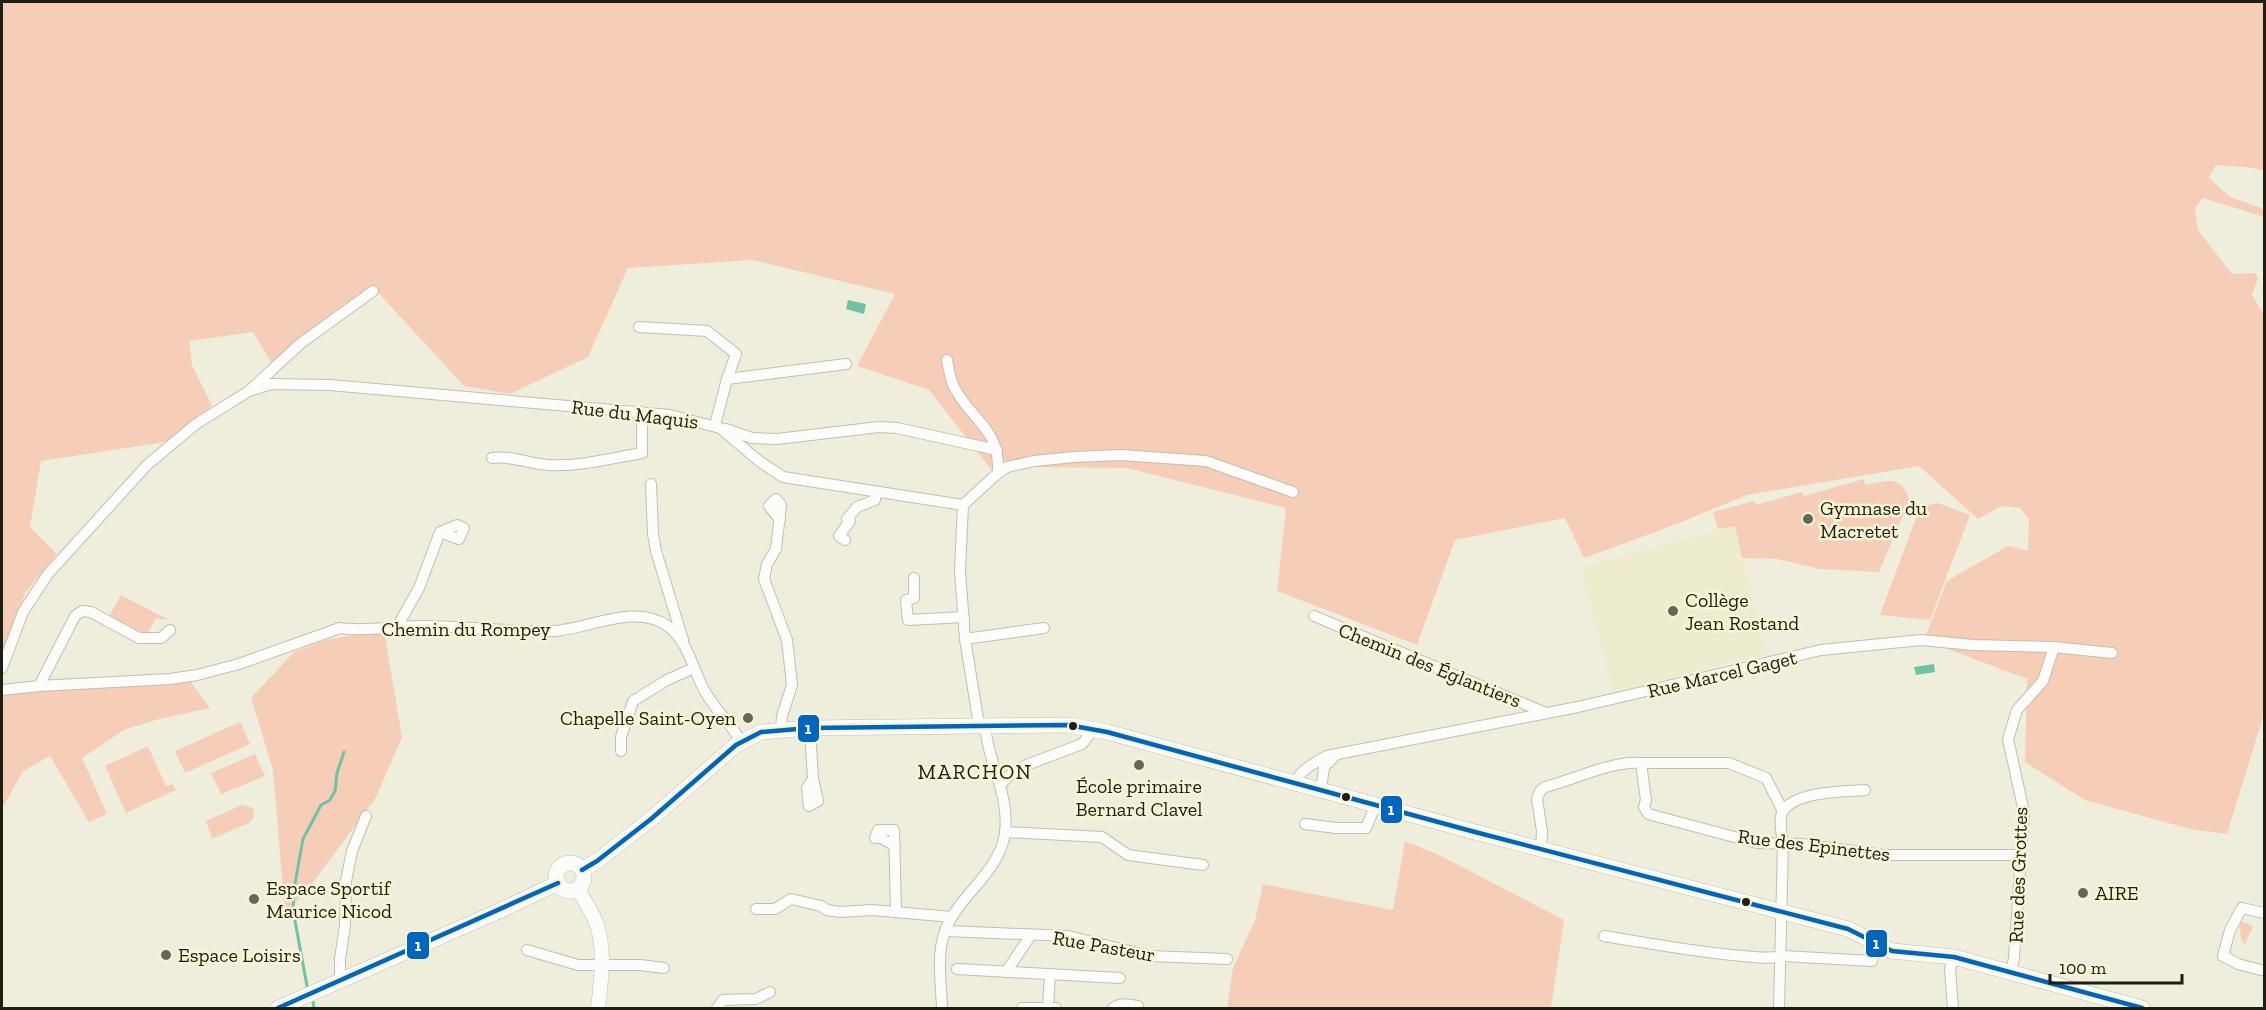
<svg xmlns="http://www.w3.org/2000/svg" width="2266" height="1010" font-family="'Zilla Slab',serif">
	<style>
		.built { fill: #eeeccf }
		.green { fill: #f6ceb8 }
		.water { fill: #6fc3a5 }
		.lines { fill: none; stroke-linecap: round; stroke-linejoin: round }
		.stream { stroke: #6fc3a5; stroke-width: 3 }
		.minor-casing { stroke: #c0bfb1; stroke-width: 12 }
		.tertiary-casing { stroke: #c0bfb1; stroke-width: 15 }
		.secondary-casing { stroke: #c0bfb1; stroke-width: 16 }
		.minor { stroke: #fdfcfa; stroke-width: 10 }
		.tertiary { stroke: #fdfcfa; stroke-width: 14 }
		.secondary { stroke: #fdfcfa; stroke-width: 15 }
		.bus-1-casing { stroke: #f7f5d5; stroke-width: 9 }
		.bus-1 { stroke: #0065bd; stroke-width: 4.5 }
		.poi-dot { fill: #676759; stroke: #f7f5d5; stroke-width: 2 }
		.bus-dot { fill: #1e1e12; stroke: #f7f5d5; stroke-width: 2 }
		.labels { text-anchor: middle; stroke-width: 5; stroke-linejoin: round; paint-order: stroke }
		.street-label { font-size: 20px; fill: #1e1e12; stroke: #f7f5d5 }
		.poi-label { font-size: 20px; fill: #1e1e12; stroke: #f7f5d5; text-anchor: start }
		.neighbourhood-label { font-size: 21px; letter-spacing: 1.5px; fill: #1e1e12; stroke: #f7f5d5 }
		.line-badge { stroke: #f7f5d5; stroke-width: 2 }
		.badge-label { font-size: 16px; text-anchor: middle; font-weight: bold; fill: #fff }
	</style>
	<rect width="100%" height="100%" fill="#efeedd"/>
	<path class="built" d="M1735,526L1766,654L1613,692L1581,567Z"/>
	<g class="green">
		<path d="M2,2H2264V171L2253,168L2216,165L2209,178L2230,197L2264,209V217L2203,198L2195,208L2198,230L2232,274L2255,273L2258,278L2252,295L2264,315V714L2227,834L2190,829L2085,800L2025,762L2027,679L1924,640L1947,581L2008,546L2028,551L2029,519L2020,508L2001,506L1978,519L1919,466L1747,495L1669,527L1584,558L1565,518L1455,540L1417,645L1277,591L1286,508L1127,468L1024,467L997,477L929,390L857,366L895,294L753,260L628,268L588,357L510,394L464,386L371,285L348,306L271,362L253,332L189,341L192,365L212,406L165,442L41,461L30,527L57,554L25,593L2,659Z"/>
		<path d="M1864,479L1865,485C1887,481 1903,474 1909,501L1879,572L1819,569L1777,559L1742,558L1735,526L1718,529L1713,512L1754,501L1756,505L1802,492L1804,496Z"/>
		<path d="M1938,503L1970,515L1930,620L1880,615L1920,507Z"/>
		<path d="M121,595L169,620L156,618L146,636L108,618Z"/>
		<path d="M384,630L402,737L375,799L305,893L285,913L273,770L251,698L294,652L325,640Z"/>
		<path d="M188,678L210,708L159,719L124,730L82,758L107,814L89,822L50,756L23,771L4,805L2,806V690Z"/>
		<path d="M240,722L250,744L185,773L175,751Z"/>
		<path d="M148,746L166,786L173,784L176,790L126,813L105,766Z"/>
		<path d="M255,754L265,776L221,794L211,773Z"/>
		<path d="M242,805L253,808L254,816L251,822L212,839L206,821Z"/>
		<path d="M1405,841L1439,855L1564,920L1551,1008H1227L1233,968L1255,920L1263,884L1393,910Z"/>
		<path d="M2239,918L2243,923H2247L2253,927L2245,944H2243L2244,941L2241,939Z"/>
	</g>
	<g class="water">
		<path d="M848,300L866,304L864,314L846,309Z"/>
		<path d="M1934,664L1935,672L1916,675L1914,667Z"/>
	</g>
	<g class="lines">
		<g class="stream">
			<path d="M307,986L293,910L294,889L303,839L321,805L330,800L335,791L337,773L344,752"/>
			<path d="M313,1002L314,1008"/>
		</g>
		<defs>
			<g id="minor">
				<path d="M639,327L707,331L736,354L727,379"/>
				<path d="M947,360C949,369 950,379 954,387C972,422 1000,427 998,473"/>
				<path d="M249,391L271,384L330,385L670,415L720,428L759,461L783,477L963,505L960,571L965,639L979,725"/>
				<path d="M715,425L727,379L846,364"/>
				<path d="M726,429L752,438L777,439L879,427L897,428L997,450"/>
				<path d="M492,458C511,455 529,464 548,465C579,467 612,458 642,453V412"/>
				<path d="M651,484L653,534L656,551L683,640"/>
				<path d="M963,505L998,473L1007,467L1034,461L1074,457L1121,455L1206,461L1293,492"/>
				<path d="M780,520L769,506L776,499L781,505L776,549L767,564L764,579L787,640L792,685L782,716L781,729"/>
				<path d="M845,540L839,536L850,521L847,519L857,507L875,500L876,492"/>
				<path d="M914,578V598L906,600L908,620L964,617"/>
				<path d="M1314,616L1546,713"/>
				<path d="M397,627L419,588L440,532L457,525L464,528L459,539L440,532"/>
				<path d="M965,639L1044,628"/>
				<path d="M2,668L23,612L48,574L147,465L196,424L249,391L300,344L373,291"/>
				<path d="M39,686L75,616L82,611L91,612L139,638H161L170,630"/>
				<path d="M2,690L39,686L170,679L197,675L239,664L340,628C365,632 391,626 417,626C462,625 508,633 554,631C588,629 637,602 669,627C688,642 693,669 704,690C714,708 730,723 741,741"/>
				<path d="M810,728L813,779L818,801L809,806L807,788L813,779"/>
				<path d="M621,751V737L633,701L667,680L694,668"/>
				<path d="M1641,763H1729L1766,778L1783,811"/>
				<path d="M1295,782C1302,769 1314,763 1327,756L1578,707L1821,650L1921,640L1973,645L2054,647L2112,653"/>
				<path d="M1001,784L1013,772L1024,766L1082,744L1094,729"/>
				<path d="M1321,790L1324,767L1334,757"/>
				<path d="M1305,824L1336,828H1366L1376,804"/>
				<path d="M1005,832L1102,837L1128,855L1203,865"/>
				<path d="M895,846L881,838H875L878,830H894L896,911"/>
				<path d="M1541,849L1542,831L1537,799L1540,791L1545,787C1573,780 1614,760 1641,763L1646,800L1644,807L1648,814L1757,843L1801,844L1884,855H2021"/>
				<path d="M756,909H775L791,899L821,906L827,910L840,912L872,910L952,917"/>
				<path d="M946,931L1068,936L1150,956L1227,959"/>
				<path d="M1604,936C1647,943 1689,951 1732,955C1748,956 1768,960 1783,956L1872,961"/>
				<path d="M527,950L578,965H640L664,968"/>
				<path d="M957,969L1120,978"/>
				<path d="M2261,970L2238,964L2223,956L2230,930L2242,908L2264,913"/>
				<path d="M1006,972L1031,935"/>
				<path d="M2011,973L2014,958L2024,812L2008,739L2017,710L2043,681L2054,647"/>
				<path d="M340,980V959L345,925L346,881L352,851L366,816"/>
				<path d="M1048,1007L1050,975"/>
				<path d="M717,1008L723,1000L756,999L770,992"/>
				<path d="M942,1008C941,981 935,947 949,922C965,891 1000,870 1005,833C1010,793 987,762 985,725"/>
				<path d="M1022,1008H1056"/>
				<path d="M1113,1008C1120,1002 1130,1005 1138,1006"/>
				<path d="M1779,1008L1783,844C1782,834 1778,819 1783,811C1796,791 1844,792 1865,790"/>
				<path d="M1953,1008L1950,969L1954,957"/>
			</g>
			<path id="tertiary" d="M577,888C584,900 591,910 596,922C606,949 601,981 598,1008"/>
			<g id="secondary">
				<circle cx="570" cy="877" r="14"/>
				<path d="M582,870L597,861L651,819L736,745L761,732L810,728L1068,725L1107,732L1475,832L1848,929L1892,951L1954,957L2142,1008"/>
				<path d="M278,1008L499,911L558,883"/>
			</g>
		</defs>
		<use href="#minor" class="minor-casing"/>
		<use href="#tertiary" class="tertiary-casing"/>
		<use href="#secondary" class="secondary-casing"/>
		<use href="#minor" class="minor"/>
		<use href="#tertiary" class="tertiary"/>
		<use href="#secondary" class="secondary"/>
		<defs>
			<g id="bus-1">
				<path d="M582,870L597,861L651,819L736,745L761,732L810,728L1068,725L1107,732L1475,832L1848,929L1892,951L1954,957L2142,1008"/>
				<path d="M278,1008L558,883"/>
			</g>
		</defs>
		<use href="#bus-1" class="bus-1-casing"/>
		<use href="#bus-1" class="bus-1"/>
	</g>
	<g class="poi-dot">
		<circle cx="1808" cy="519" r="6"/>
		<circle cx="1673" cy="611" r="6"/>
		<circle cx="748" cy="718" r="6"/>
		<circle cx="1139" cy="765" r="6"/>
		<circle cx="2083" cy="893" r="6"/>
		<circle cx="254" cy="899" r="6"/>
		<circle cx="166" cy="955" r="6"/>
	</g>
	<g class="bus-dot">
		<circle cx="1073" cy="726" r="5"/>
		<circle cx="1346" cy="797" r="5"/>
		<circle cx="1746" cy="902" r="5"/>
	</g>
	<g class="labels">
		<g class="street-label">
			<text transform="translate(635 414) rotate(7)" y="7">Rue du Maquis</text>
			<text x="466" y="636">Chemin du Rompey</text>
			<text transform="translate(1430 665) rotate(22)" y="7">Chemin des Églantiers</text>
			<text transform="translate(1722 674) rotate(-13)" y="7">Rue Marcel Gaget</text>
			<text transform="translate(1814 845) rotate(7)" y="7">Rue des Epinettes</text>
			<text transform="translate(2018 875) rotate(-88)" y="7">Rue des Grottes</text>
			<text transform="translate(1104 946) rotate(10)" y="7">Rue Pasteur</text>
		</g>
		<g class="poi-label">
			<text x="1820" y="515">Gymnase du<tspan x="1820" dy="23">Macretet</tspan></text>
			<text x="1685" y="607">Collège<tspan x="1685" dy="23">Jean Rostand</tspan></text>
			<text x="736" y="725" text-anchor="end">Chapelle Saint-Oyen</text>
			<text x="1139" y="793" text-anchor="middle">École primaire<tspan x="1139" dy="23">Bernard Clavel</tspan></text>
			<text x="266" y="895">Espace Sportif<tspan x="266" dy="23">Maurice Nicod</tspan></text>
			<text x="2095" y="900">AIRE</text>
			<text x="178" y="962">Espace Loisirs</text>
		</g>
		<g class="neighbourhood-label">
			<text x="975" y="779">MARCHON</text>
		</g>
	</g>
	<g class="line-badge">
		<rect x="797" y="714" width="23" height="29" rx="6" fill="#0065bd"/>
		<rect x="1380" y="795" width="23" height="29" rx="6" fill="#0065bd"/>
		<rect x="1865" y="929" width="23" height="29" rx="6" fill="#0065bd"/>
		<rect x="406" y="931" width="24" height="29" rx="6" fill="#0065bd"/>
	</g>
	<g class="badge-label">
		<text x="808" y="734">1</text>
		<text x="1391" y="815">1</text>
		<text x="1876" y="949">1</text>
		<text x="418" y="951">1</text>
	</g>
	<rect width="2266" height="1010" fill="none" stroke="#1e1e12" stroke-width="6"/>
	<path d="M2050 974v9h132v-9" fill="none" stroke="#1e1e12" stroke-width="3"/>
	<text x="2059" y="974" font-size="18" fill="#1e1e12" stroke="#f7f5d5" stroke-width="4.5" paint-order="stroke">100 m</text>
</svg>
